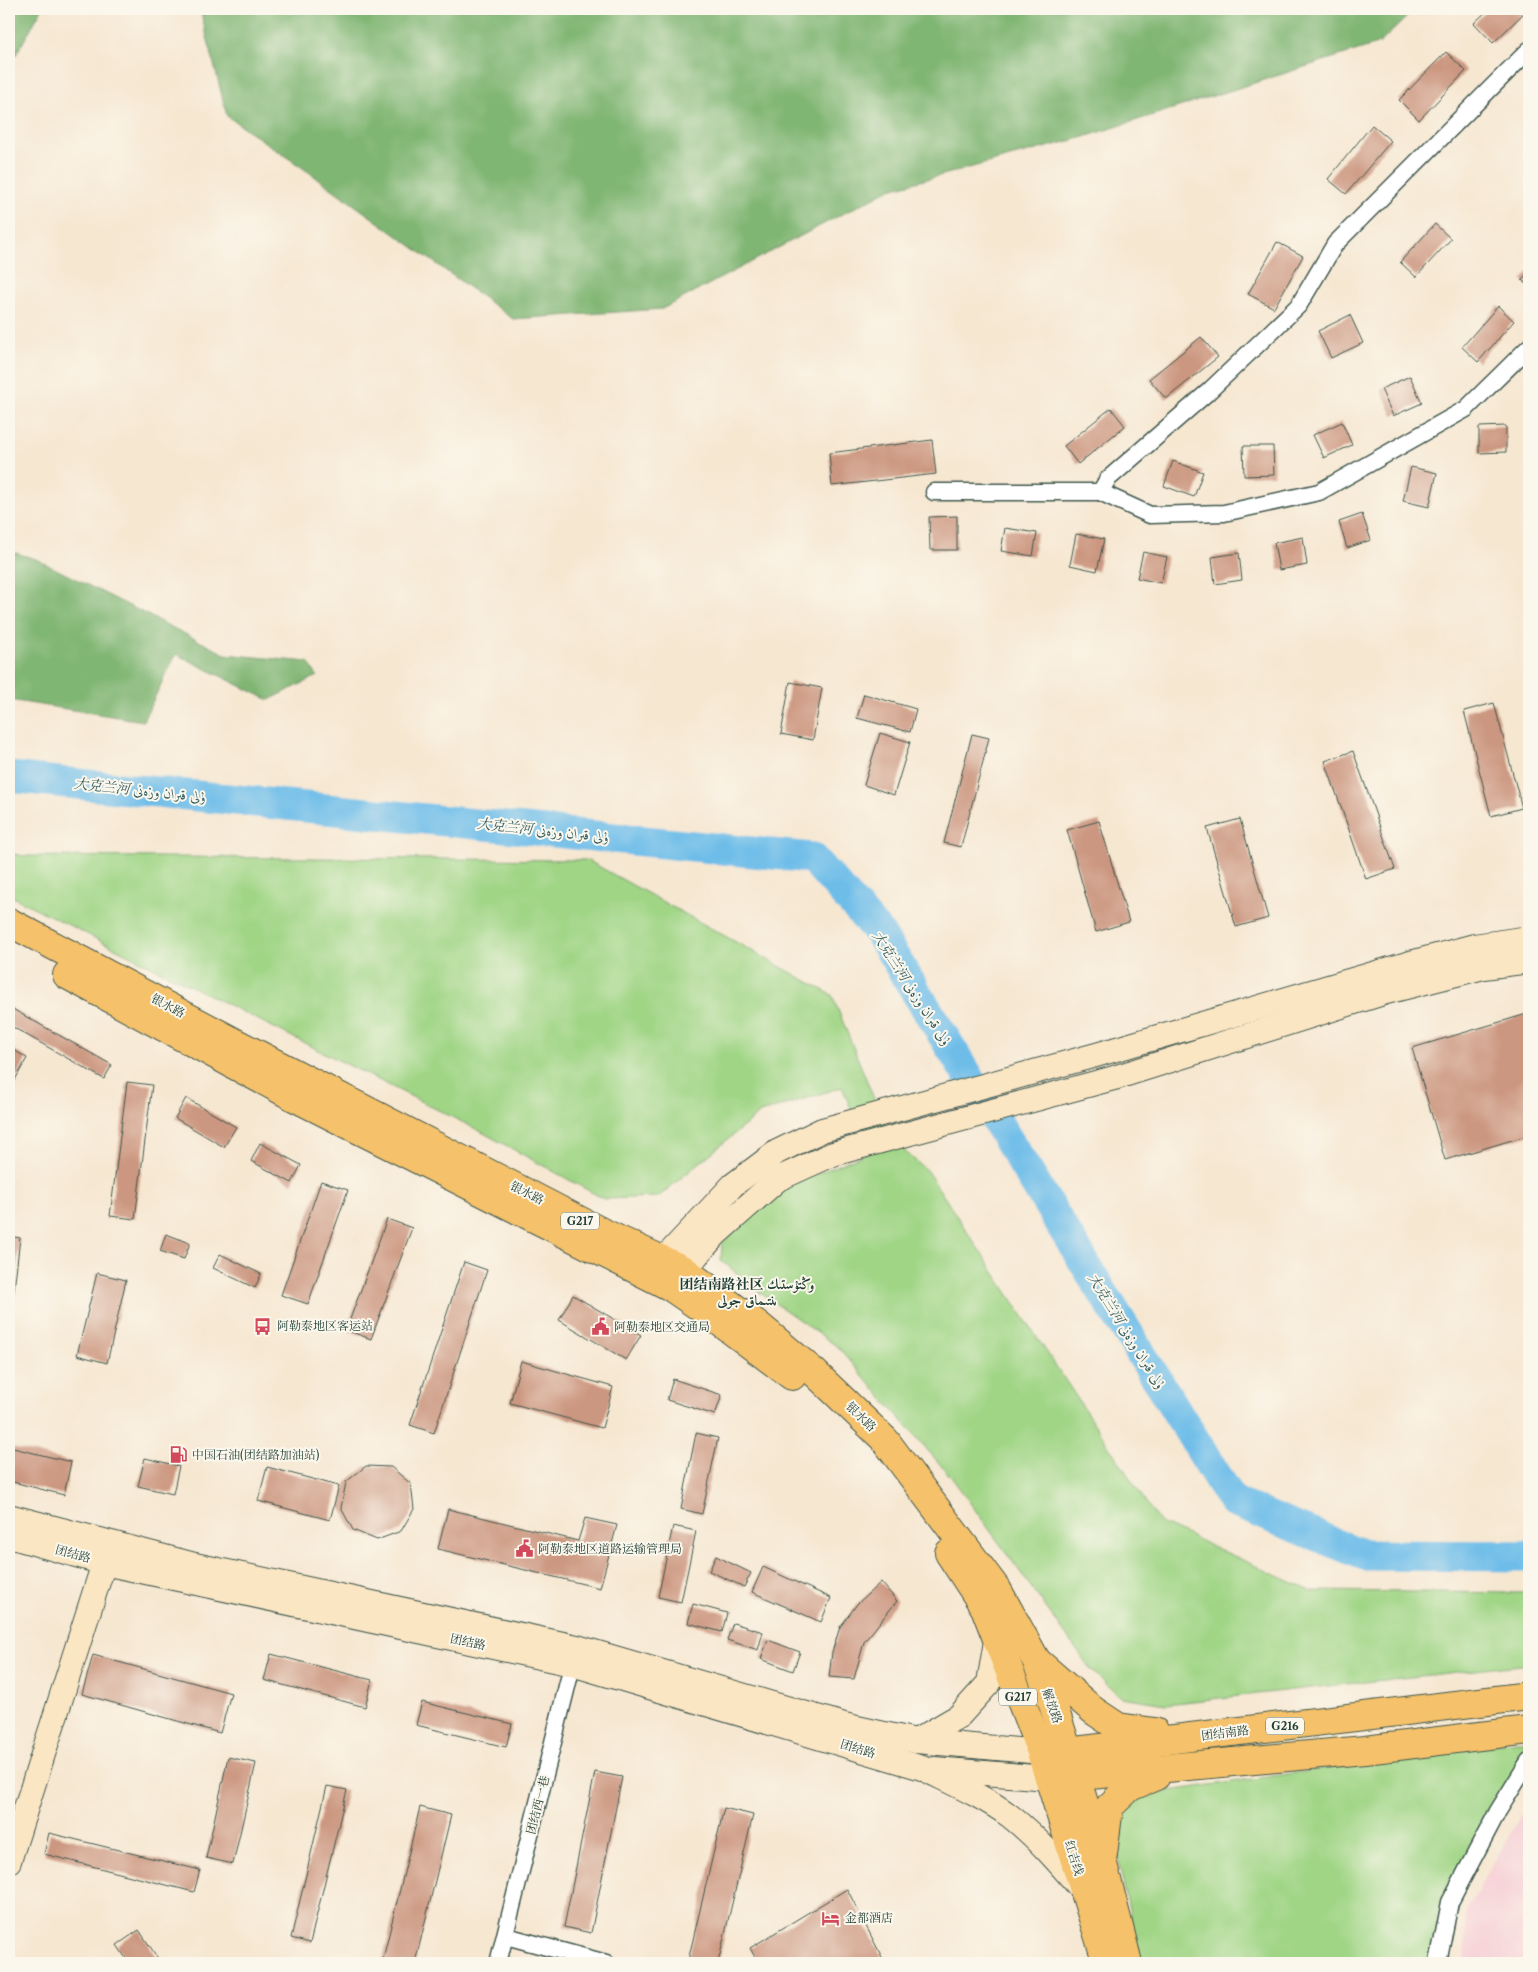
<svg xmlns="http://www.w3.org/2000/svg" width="1538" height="1972" font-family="'Libre Caslon Text',Amiri,'Noto Serif SC',serif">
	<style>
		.built { fill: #f6cfd5 }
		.green { fill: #a0d586; stroke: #60895d }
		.forest { fill: #80b673; stroke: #507a54 }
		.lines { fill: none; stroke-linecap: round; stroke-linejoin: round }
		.stream { stroke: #6ebde9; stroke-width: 5 }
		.river { stroke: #6ebde9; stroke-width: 31 }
		.building { fill: #cc9780 }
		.street-casing { stroke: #3f564c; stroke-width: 19 }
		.secondary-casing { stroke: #3f564c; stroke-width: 26 }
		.highway-casing { stroke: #3f564c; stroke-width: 30 }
		.street { stroke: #fff; stroke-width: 16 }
		.secondary { stroke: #fbe6c4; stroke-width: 24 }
		.highway { stroke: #f5c16b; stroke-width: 28 }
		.labels { text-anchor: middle; stroke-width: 4; stroke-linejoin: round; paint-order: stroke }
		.shield { fill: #fbf7ec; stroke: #61756b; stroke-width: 1 }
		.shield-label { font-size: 11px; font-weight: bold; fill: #1f3d34 }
		.street-label { font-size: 12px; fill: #1f3d34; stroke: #fbf7ec }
		.poi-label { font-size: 12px; fill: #1f3d34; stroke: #fbf7ec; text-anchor: start }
		.water-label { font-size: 14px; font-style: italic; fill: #335d61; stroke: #fbf7ec }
		.neighbourhood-label { font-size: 14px; font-weight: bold; fill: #1f3d34; stroke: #fbf7ec }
	</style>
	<rect width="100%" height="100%" fill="#fbf7ec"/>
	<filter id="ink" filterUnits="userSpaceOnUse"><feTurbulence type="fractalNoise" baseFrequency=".02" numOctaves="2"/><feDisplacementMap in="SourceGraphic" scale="10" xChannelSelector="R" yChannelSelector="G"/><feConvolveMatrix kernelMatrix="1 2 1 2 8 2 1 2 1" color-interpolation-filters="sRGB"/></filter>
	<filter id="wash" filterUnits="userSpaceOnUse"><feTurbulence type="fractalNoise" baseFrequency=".0096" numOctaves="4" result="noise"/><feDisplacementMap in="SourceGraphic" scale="20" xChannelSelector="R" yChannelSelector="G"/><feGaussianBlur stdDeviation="1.12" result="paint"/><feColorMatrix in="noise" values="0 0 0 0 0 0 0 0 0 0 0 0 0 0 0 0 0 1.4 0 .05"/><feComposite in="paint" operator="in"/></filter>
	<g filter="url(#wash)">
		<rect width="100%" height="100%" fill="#f6e7d1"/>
		<path class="built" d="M1529,1801V1963H1464L1466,1911Z"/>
		<g class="green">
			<path d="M9,853L24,856L587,860L832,995L890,1138L927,1171L1159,1522L1311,1591L1529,1593V1664L1166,1704L1121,1697L1092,1671L952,1478L838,1347L755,1289L721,1260L722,1243L749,1217L788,1186L869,1152L842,1087L760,1113L658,1197L604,1199L478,1130L9,895Z"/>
			<path d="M1523,1740L1529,1755L1458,1868L1431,1963H1141L1120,1869L1116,1828L1127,1797Z"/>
		</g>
		<g class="forest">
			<path d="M9,9H42L9,67Z"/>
			<path d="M200,9H1415L1380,43L1081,138L890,189L662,309L513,319L310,173L227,116Z"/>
			<path d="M9,551L36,559L225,654L308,662L317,676L269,700L176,654L143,721L9,700Z"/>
		</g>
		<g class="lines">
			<path class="stream" d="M9,1963H10"/>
			<path class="river" d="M9,777L812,858L880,934L1233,1502L1364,1555L1529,1556"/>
		</g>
		<g id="blocks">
			<g class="building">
				<path d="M1489,9H1528L1493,43L1474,23Z"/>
				<path d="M1446,52L1466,71L1419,120L1399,100Z"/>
				<path d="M1372,125L1391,141L1346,194L1328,179Z"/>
				<path d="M1435,224L1451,239L1416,277L1400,262Z"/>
				<path d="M1277,242L1303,256L1274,308L1248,294Z"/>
				<path d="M1529,271V286L1522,280Z"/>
				<path d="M1498,306L1514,321L1478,362L1462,347Z"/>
				<path d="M1350,315L1363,343L1331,358L1318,331Z"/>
				<path d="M1201,337L1218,357L1166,399L1149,379Z"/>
				<path d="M1410,376L1422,403L1393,416L1381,389Z"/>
				<path d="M1111,408L1125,426L1078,464L1064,446Z"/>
				<path d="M1342,422L1352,445L1324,458L1313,435Z"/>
				<path d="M1506,426V452L1479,453V427Z"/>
				<path d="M932,440L936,474L832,486L829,453Z"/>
				<path d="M1243,446H1273L1274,475L1244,476Z"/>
				<path d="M1173,461L1203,472L1194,497L1164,486Z"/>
				<path d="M1411,467L1437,473L1429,507L1403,501Z"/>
				<path d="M1362,514L1371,540L1347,548L1339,522Z"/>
				<path d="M957,516V550H930L929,517Z"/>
				<path d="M1005,528L1037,533L1033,556L1001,551Z"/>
				<path d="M1076,534L1104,539L1097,571L1070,565Z"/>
				<path d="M1303,537L1307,565L1279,570L1274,543Z"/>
				<path d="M1143,552L1167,557L1161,583L1137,578Z"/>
				<path d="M1239,553L1242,580L1215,584L1212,557Z"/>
				<path d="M790,682L822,688L813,740L781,734Z"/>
				<path d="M864,694L916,709L910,732L857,718Z"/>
				<path d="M1494,703L1522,808L1491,816L1464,711Z"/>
				<path d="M880,733L910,742L894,795L864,785Z"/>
				<path d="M972,734L989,738L961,847L944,843Z"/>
				<path d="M1353,751L1395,869L1366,879L1325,761Z"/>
				<path d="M1240,819L1268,918L1236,927L1207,828Z"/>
				<path d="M1099,821L1129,922L1096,932L1067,830Z"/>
				<path d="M9,1007L112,1065L104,1079L9,1025Z"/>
				<path d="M1527,1014L1529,1023V1135L1445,1160L1412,1048Z"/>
				<path d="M9,1047L27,1058L9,1091Z"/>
				<path d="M127,1082L152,1085L135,1219L110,1216Z"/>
				<path d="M186,1098L236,1127L224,1147L175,1118Z"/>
				<path d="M260,1143L301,1165L292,1183L251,1161Z"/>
				<path d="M321,1181L348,1190L308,1304L281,1295Z"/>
				<path d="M387,1219L412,1228L371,1339L346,1330Z"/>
				<path d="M166,1234L190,1243L184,1259L160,1251Z"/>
				<path d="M9,1236L20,1238L10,1325H9Z"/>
				<path d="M220,1254L261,1274L255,1288L213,1268Z"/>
				<path d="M464,1262L487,1270L434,1433L410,1425Z"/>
				<path d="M97,1273L126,1280L107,1363L77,1355Z"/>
				<path d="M573,1295L641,1335L626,1360L559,1320Z"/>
				<path d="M521,1361L613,1387L602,1428L510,1403Z"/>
				<path d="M673,1379L722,1395L715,1415L667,1400Z"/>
				<path d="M696,1433L718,1438L702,1514L681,1509Z"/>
				<path d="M9,1447L71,1462L64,1495L9,1481Z"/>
				<path d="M145,1458L179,1466L173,1494L138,1486Z"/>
				<path d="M366,1466L391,1467L411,1484L414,1509L401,1531L377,1540L353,1530L341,1508L346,1482Z"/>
				<path d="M267,1467L339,1486L330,1520L258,1501Z"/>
				<path d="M448,1509L578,1541L585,1518L617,1525L600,1588L438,1549Z"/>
				<path d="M673,1526L696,1531L681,1602L658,1597Z"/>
				<path d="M716,1556L751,1573L744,1587L709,1571Z"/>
				<path d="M763,1567L831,1598L821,1622L752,1592Z"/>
				<path d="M881,1582L897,1601L864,1642L854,1679L829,1677L832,1652L840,1627L857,1604Z"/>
				<path d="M693,1604L727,1613L722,1632L688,1623Z"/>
				<path d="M733,1623L763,1632L758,1650L727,1640Z"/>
				<path d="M768,1640L800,1652L793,1671L761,1659Z"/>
				<path d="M271,1654L372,1680L365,1707L264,1680Z"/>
				<path d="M93,1655L231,1693L220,1733L82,1694Z"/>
				<path d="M422,1702L512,1724L506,1747L416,1725Z"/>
				<path d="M228,1757L256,1763L233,1864L206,1858Z"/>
				<path d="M595,1772L622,1777L591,1933L564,1927Z"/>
				<path d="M327,1786L347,1790L310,1943L291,1938Z"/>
				<path d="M420,1807L451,1815L415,1963H382Z"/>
				<path d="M724,1808L753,1815L718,1963H698L688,1961Z"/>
				<path d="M49,1833L200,1870L194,1892L44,1854Z"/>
				<path d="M847,1889L885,1963H758L750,1948Z"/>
				<path d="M139,1930L161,1963H129L117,1945Z"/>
			</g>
		</g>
	</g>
	<g filter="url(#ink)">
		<use href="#blocks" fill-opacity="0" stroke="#3f564c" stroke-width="1"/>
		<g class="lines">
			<defs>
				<g id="street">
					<path d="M934,492H1100L1108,479L1208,392L1299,305L1335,244L1529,50"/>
					<path d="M1100,492L1150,515L1224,513L1319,492L1466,409L1529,347"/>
					<path d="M506,1936L606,1963"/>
					<path d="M498,1963L575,1654"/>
					<path d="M1438,1963L1450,1902L1498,1811L1529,1761"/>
				</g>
				<g id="secondary">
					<path d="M651,1273L733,1185L777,1152L822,1130L1096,1055L1414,962L1474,946L1529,938"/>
					<path d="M672,1283L716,1234L778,1179L833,1154L1114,1078L1383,993L1484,967L1529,961"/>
					<path d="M9,1516L195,1565L577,1647L848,1726L916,1741L1041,1752"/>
					<path d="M9,1536L104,1563L572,1664L922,1768C950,1782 985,1797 1010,1816C1038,1838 1061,1865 1083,1891"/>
					<path d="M916,1741L959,1716L989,1683L996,1641"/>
					<path d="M934,1769L1048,1778"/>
					<path d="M9,1861L104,1563L107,1547"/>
				</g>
				<g id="highway">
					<path d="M9,922L240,1045L600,1231L684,1270L758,1325L816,1374L885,1440L998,1591L1036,1660L1053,1704L1102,1860L1128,1963"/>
					<path d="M67,975L292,1096L669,1286L704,1310L792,1376"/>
					<path d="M949,1553L985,1608L1041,1752L1107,1963"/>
					<path d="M1039,1663L1094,1711L1118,1727L1155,1732"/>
					<path d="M1049,1752H1067L1529,1696"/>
					<path d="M1057,1778L1365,1750L1529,1730"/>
					<path d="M1103,1854L1109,1807L1130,1787L1156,1776"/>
				</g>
			</defs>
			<use href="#street" class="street-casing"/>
			<use href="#secondary" class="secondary-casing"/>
			<use href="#highway" class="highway-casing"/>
			<use href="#street" class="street"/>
			<use href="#secondary" class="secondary"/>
			<use href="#highway" class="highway"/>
		</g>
	</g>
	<defs>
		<symbol id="bus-bare" viewBox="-9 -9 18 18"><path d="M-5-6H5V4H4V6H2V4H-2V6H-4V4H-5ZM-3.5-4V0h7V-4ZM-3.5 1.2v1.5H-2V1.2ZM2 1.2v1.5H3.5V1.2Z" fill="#d1495b" stroke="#fbf7ec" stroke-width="2.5" paint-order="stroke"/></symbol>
		<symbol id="civic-bare" viewBox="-9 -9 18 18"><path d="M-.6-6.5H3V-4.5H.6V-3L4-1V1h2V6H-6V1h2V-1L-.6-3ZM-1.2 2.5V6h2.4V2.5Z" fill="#d1495b" stroke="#fbf7ec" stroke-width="2.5" paint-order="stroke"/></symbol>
		<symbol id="fuel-bare" viewBox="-9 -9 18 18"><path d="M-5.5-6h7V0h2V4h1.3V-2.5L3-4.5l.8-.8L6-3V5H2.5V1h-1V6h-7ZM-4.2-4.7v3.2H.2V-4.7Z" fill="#d1495b" stroke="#fbf7ec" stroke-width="2.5" paint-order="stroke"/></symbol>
		<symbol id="hotel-bare" viewBox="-9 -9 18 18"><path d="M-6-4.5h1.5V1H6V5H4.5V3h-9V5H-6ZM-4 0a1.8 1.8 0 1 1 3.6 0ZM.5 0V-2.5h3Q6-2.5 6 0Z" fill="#d1495b" stroke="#fbf7ec" stroke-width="2.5" paint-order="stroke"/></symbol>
	</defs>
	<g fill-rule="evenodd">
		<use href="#bus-bare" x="250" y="1314" width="25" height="25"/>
		<use href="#civic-bare" x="588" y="1314" width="25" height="25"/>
		<use href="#fuel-bare" x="166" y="1442" width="25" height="25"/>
		<use href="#civic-bare" x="512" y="1536" width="25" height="25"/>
		<use href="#hotel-bare" x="818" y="1906" width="25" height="25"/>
	</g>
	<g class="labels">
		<g class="shield">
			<rect x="561" y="1212.5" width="38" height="17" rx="4"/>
			<rect x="999" y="1688.5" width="38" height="17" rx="4"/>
			<rect x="1266" y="1717.5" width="38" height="17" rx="4"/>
		</g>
		<g class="shield-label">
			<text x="580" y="1225">G217</text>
			<text x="1018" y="1701">G217</text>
			<text x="1285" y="1730">G216</text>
		</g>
		<g class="street-label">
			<text transform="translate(168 1006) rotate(28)" y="4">银水路</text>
			<text transform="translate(527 1193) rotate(27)" y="4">银水路</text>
			<text transform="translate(861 1417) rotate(44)" y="4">银水路</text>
			<text transform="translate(73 1554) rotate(15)" y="4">团结路</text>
			<text transform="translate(468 1642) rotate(12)" y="4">团结路</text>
			<text transform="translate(1052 1706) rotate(71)" y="4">解放路</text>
			<text transform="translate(1225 1733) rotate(-7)" y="4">团结南路</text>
			<text transform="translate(858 1749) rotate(17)" y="4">团结路</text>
			<text transform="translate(538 1805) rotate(-76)" y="4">团结西一巷</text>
			<text transform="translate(1074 1858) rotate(72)" y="4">红吉线</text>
		</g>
		<g class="poi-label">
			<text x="277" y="1330">阿勒泰地区客运站</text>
			<text x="614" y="1331">阿勒泰地区交通局</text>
			<text x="192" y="1459">中国石油(团结路加油站)</text>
			<text x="538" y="1553">阿勒泰地区道路运输管理局</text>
			<text x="845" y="1922">金都酒店</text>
		</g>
		<g class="water-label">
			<text transform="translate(140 790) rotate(6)" y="5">大克兰河 ۇلى قىران وزەنى</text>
			<text transform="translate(543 830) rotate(6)" y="5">大克兰河 ۇلى قىران وزەنى</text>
			<text transform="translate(912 988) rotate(57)" y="5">大克兰河 ۇلى قىران وزەنى</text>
			<text transform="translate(1127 1331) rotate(58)" y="5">大克兰河 ۇلى قىران وزەنى</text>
		</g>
		<g class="neighbourhood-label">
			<text x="747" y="1289">团结南路社区 وڭتۇستىك<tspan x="747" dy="16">ىنتىماق جولى</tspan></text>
		</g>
	</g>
	<rect width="1538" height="1972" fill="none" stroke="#fbf7ec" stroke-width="30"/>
</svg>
